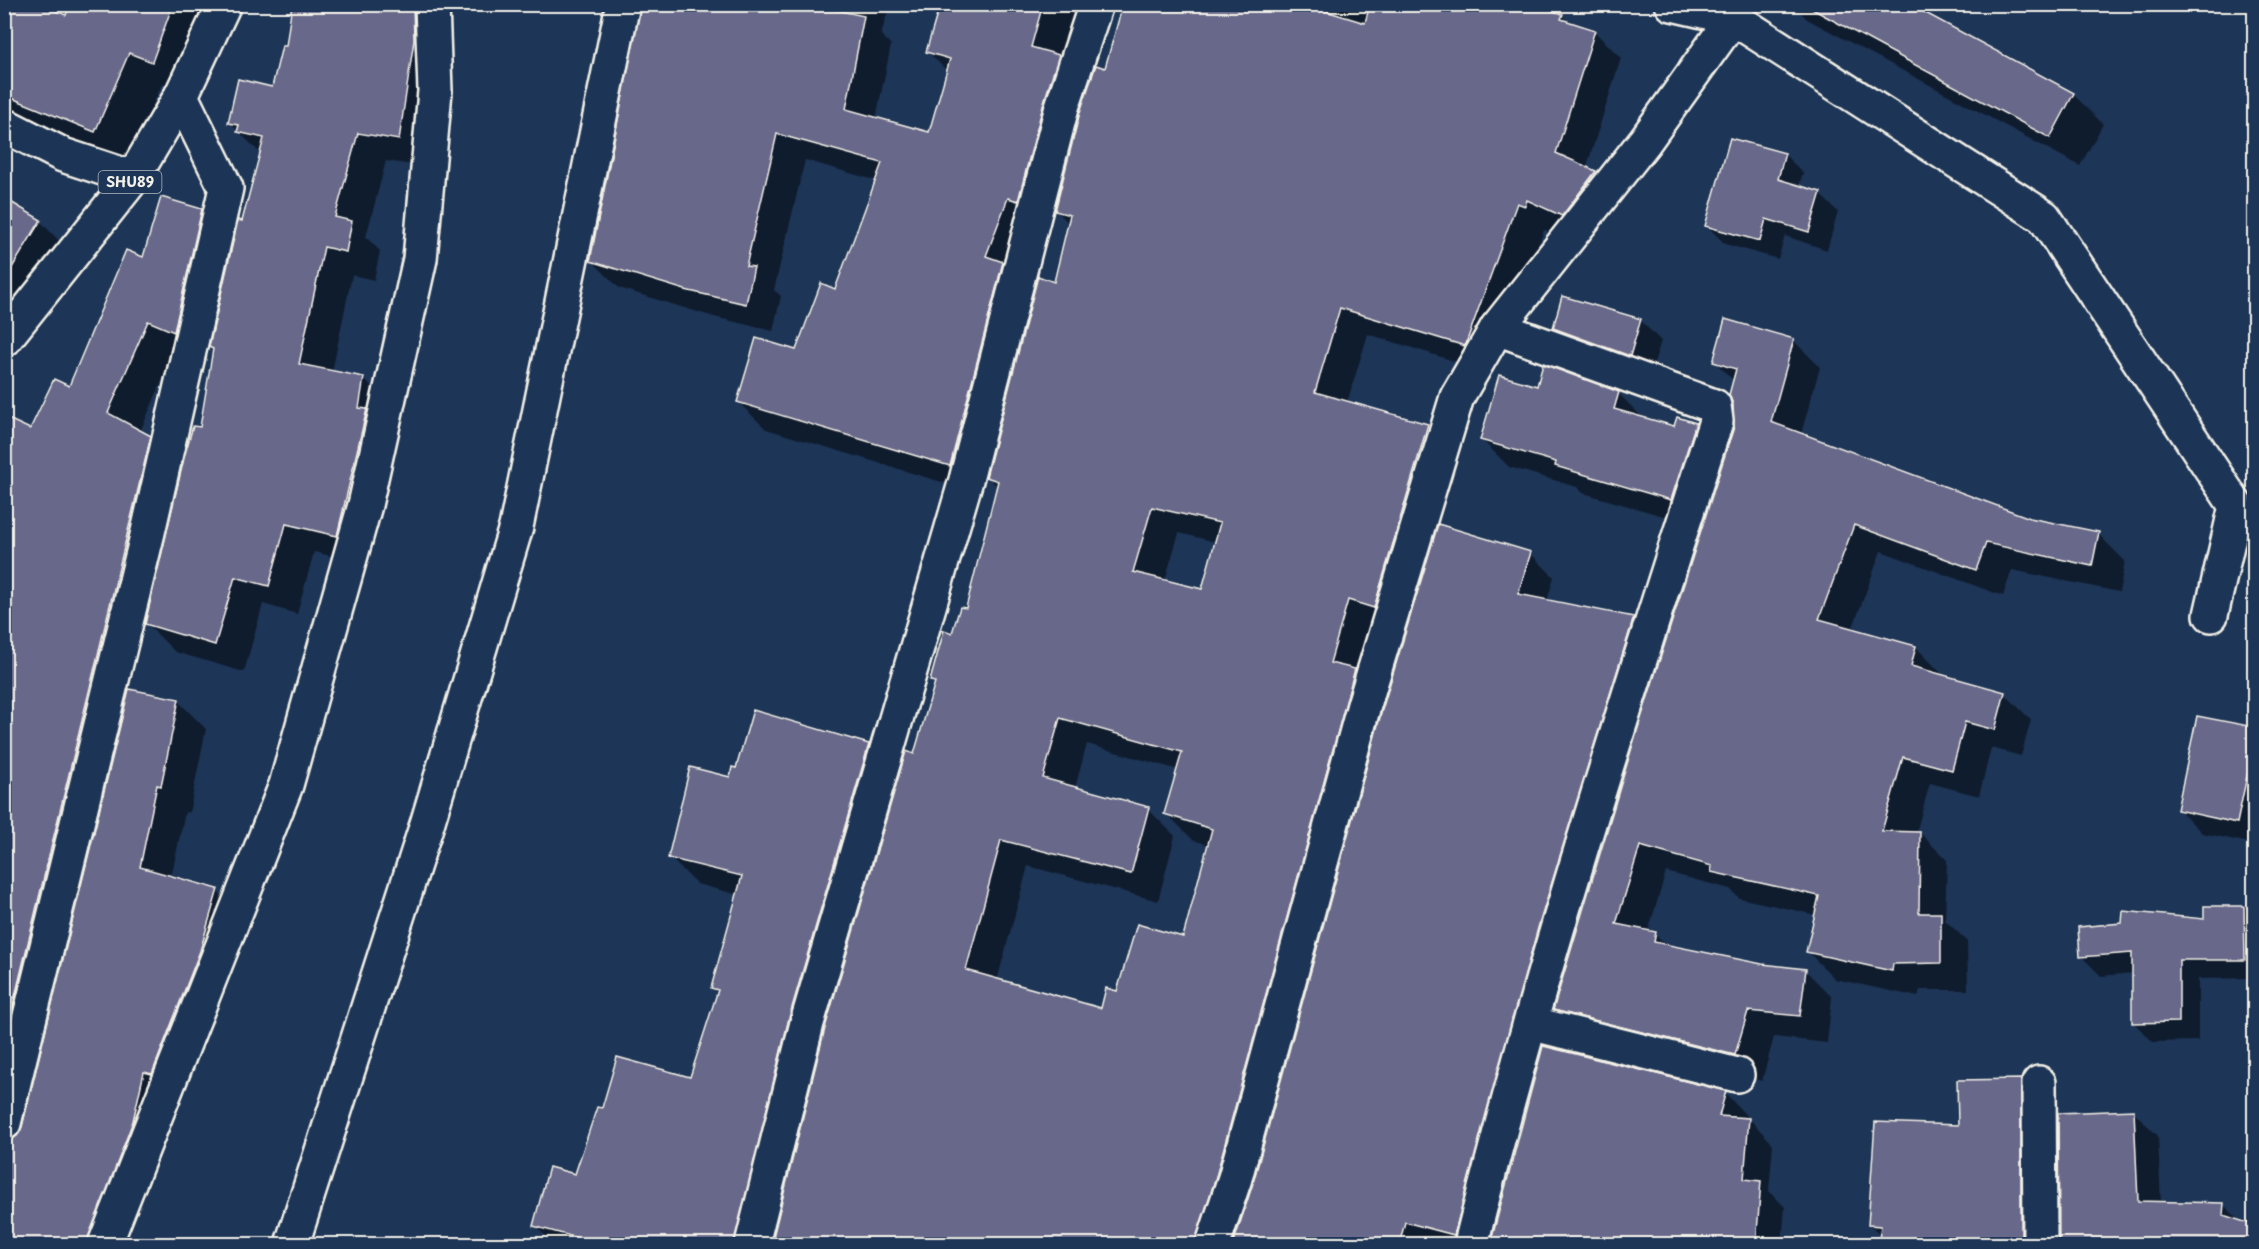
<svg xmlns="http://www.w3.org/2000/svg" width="2259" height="1249" font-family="'Playpen Sans',sans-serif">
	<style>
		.shadow { fill: #0007; fill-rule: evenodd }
		.building { fill: #67678a; stroke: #f4f1e8; stroke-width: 1.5; fill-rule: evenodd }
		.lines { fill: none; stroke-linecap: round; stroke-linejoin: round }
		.minor-casing { stroke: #f4f1e8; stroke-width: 38 }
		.major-casing { stroke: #f4f1e8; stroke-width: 38 }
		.minor { stroke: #1d3557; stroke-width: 33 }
		.major { stroke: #1d3557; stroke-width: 33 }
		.labels { text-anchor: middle; stroke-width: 5; stroke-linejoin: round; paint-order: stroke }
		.shield { fill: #1d3557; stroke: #b4b9bc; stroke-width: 1.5 }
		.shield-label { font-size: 14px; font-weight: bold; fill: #f4f1e8 }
	</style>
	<rect width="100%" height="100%" fill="#1d3557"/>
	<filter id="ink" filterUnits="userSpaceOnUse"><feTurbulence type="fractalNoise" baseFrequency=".0167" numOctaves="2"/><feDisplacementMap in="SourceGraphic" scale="12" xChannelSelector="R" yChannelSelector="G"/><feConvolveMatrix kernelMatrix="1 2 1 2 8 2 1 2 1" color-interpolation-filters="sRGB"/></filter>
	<g filter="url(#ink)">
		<g class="shadow">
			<path d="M4,4H191L210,24L185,93L162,84L128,163L44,129L4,119Z"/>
			<path d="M294,4H440L451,15L441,33L427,167L386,161L366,237L380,251L374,280L352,275L332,372L364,379L392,408L365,564L314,552L297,614L263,604L244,672L175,652L147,624L201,429L243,223L261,154L230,123L273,89L287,48Z"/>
			<path d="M643,4H890L881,35L891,45L876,119L930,134L948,72L928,52L941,4H1079L1071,130L978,493L766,429L738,402L797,351L836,291L877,181L805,160L774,290L781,296L773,331L714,317L619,288L591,260Z"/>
			<path d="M1333,4H1513L1562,15L1570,24L1594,31L1621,58L1586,169L1595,173L1622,200L1589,242L1554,226L1552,232L1544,230L1492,373L1368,334L1347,403L1427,425L1454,452L1229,1244H773L935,684L932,680L967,610L998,487L988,477L1055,284L1069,223L1056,211L1106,70L1330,14ZM1179,533L1216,542L1203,591L1165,580ZM1087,744L1179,770L1166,813L1193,840L1209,845L1184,939L1118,993L1102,1010L997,981L1028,866L1158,901L1175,836L1148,809L1075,788Z"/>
			<path d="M1792,4H1906L2073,94L2103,124L2080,166L1807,19Z"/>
			<path d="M1784,154L1803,173L1799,186L1820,194L1838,212L1827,250L1785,236L1778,259L1725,244L1706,225Z"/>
			<path d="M4,200L40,221L68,250L4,356Z"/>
			<path d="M201,211L229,239L176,349L140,432L150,437L178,465L15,1141L24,1128L178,701L206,729L189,813L185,812L171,878L217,891L245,919L228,979L180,1102L172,1100L161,1150L124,1244H4V418L31,431L69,388L144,259Z"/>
			<path d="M1640,320L1661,341L1650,375L1575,348L1555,328Z"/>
			<path d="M1793,340L1820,367L1801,434L2030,519L2098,534L2125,561L2119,592L2012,570L2003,596L1881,551L1852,630L1916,647L1942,674V676L2004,693L2031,720L2021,756L1991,748L1979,796L1930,783L1916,833H1920L1947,860L1945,920L1967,941L1968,990H1920L1918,997L1835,979L1808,952L1816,915L1739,898L1730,889L1666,872L1648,932L1655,934L1667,946L1761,965L1805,970L1832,997L1827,1043L1774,1037L1762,1081L1582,1036L1555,1009L1735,427L1734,381L1715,362Z"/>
			<path d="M1538,388L1618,393L1644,419L1675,428L1695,425L1722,452L1698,526L1583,493L1577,487L1509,467L1482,440Z"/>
			<path d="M1530,553L1554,577L1547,601L1633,619L1657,643L1482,1244H1234Z"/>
			<path d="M2198,717L2254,729V844L2202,833L2179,810Z"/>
			<path d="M868,745L896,772L816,1045L766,1244H554L535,1226L576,1176L603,1110L691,1079L719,993L713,988L739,895L697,884L669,857L731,779Z"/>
			<path d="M2244,907L2254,918V978L2198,979V1041L2153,1042L2134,1023V973L2101,976L2081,956L2206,921Z"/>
			<path d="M2021,1081L2045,1105V1244H1879L1881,1236L1869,1225L1959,1127Z"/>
			<path d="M1725,1093L1773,1144L1769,1191L1785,1207L1782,1244H1492Z"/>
			<path d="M2134,1112L2158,1136L2161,1203L2223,1204L2241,1222L2254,1226V1244H2060Z"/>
		</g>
		<g class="building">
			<path d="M4,4H39L66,15L70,4H173L152,62L129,53L95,132L4,95Z"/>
			<path d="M292,4H413L414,40L399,140L358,133L335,217L352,221L346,252L324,247L299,364L364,377L359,408L367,409L337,536L286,524L269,586L235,577L215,645L145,624L185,454L193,426L200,427L213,349L209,347L238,220L242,221L264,138L237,132L239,125L228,123L238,79L272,87L282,46H286Z"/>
			<path d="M641,4H809L864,16L846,109L929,132L950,59L926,52L940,4H1043L1031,47L1059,55L1044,102L1018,201L1008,198L986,256L1003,262L950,466L737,402L756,338L796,350L821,283L835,289L882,163L777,134L746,266L754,267L746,304L685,290L590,261Z"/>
			<path d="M1123,4H1303L1365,23L1370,4H1531L1563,14L1561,19L1595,30L1556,153L1596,171L1562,216L1527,200L1525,206L1517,203L1465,346L1340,308L1315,392L1428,424L1374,608L1348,600L1330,663L1355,669L1217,1173L1195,1245H771L825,1028L906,751L914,754L935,682L930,681L944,630L952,633L960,607L966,608L998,481L986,477L1038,276L1054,282L1070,215L1055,211L1080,112L1096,65L1105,68ZM1152,507L1220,523L1202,589L1133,572ZM1060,718L1182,752L1164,814L1212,829L1183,937L1137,924L1117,991L1106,988L1101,1008L966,970L1001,840L1131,874L1149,807L1043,778Z"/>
			<path d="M1803,4H1909L2074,93L2050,138Z"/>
			<path d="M1730,138L1785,153L1778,179L1821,192L1809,232L1766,219L1760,241L1705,226Z"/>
			<path d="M161,197L202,209L174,332L148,321L108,413L151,436L4,1042V417L30,429L54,379L69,386L126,250L143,257Z"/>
			<path d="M4,198L41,220L4,281Z"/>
			<path d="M1562,296L1641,319L1630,356L1553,328Z"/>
			<path d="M1725,319L1794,339L1771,422L2030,518L2099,532L2092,566L1986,543L1976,570L1854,525L1819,619L1916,646L1911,666L2005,692L1995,730L1965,722L1952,770L1903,757L1882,831L1920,832L1919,913H1941V963L1893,964L1892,971L1806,952L1819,896L1711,872L1712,866L1640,846L1616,924L1656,932L1654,942L1762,964L1806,969L1800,1016L1748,1011L1735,1055L1553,1010L1636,734L1734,427L1733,404L1729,395L1736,369L1713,362Z"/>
			<path d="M1543,364L1619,392L1614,409L1674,426L1677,417L1696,423L1671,500L1555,466L1556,462L1480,440L1499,375L1537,386Z"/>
			<path d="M1438,524L1531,552L1518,594L1634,617L1538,928L1454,1235L1405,1222L1399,1245H1233L1253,1183L1382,710Z"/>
			<path d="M129,689L179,699L161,786L157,785L140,867L218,889L200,951L152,1074L144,1072L133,1121L87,1245H4V1141L17,1136L22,1127Z"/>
			<path d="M753,710L869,744L789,1018L734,1245H604L533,1226L549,1167L575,1174L597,1107L602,1108L617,1057L690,1077L718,990L711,988L742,876L668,858L690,767L730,777L732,767L736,768Z"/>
			<path d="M2197,716L2254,727V743L2237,823L2177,810Z"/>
			<path d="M2204,906H2244L2245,960H2179V1022L2132,1023V953L2080,957L2078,927L2122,923L2123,911L2204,919Z"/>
			<path d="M1543,1046L1726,1091L1719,1116L1749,1118L1744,1179L1761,1181L1756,1245H1490Z"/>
			<path d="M2021,1079V1245H1878L1881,1226L1868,1225L1875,1122L1958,1125L1957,1080Z"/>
			<path d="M2134,1110L2138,1201L2224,1203L2223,1215L2254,1225V1245H2059L2058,1113Z"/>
		</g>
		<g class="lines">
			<defs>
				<g id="minor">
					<path d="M1737,4L1733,18L2044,217L2236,506L2211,615"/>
					<path d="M4,125L63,155L133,178"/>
					<path d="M1530,1023L1737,1075"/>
					<path d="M2039,1083L2040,1244"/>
					<path d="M4,1123L148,532L226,188L181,96"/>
					<path d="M105,1244L286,785L365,505L420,259L435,91L432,4"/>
					<path d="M292,1244L428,821L516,527L623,4"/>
					<path d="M752,1244L807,1023L966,480L1062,107L1096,4"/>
					<path d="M1213,1244L1235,1178L1364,705L1457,397L1497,328L1645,141L1733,18L1672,4"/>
					<path d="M1471,1244C1540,966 1629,694 1716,421L1714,406L1497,328"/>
				</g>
				<path id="major" d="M4,340L133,178L181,96L224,4"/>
			</defs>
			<use href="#minor" class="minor-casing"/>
			<use href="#major" class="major-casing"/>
			<use href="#minor" class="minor"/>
			<use href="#major" class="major"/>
		</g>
	</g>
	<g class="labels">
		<rect class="shield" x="98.5" y="171" width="63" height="22" rx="4.5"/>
		<g class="shield-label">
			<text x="130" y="187">SHU89</text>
		</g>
	</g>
	<rect width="2259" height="1249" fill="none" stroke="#1d3557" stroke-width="24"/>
	<rect x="12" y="12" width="2235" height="1225" fill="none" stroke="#f4f1e8" stroke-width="2" filter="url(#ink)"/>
</svg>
